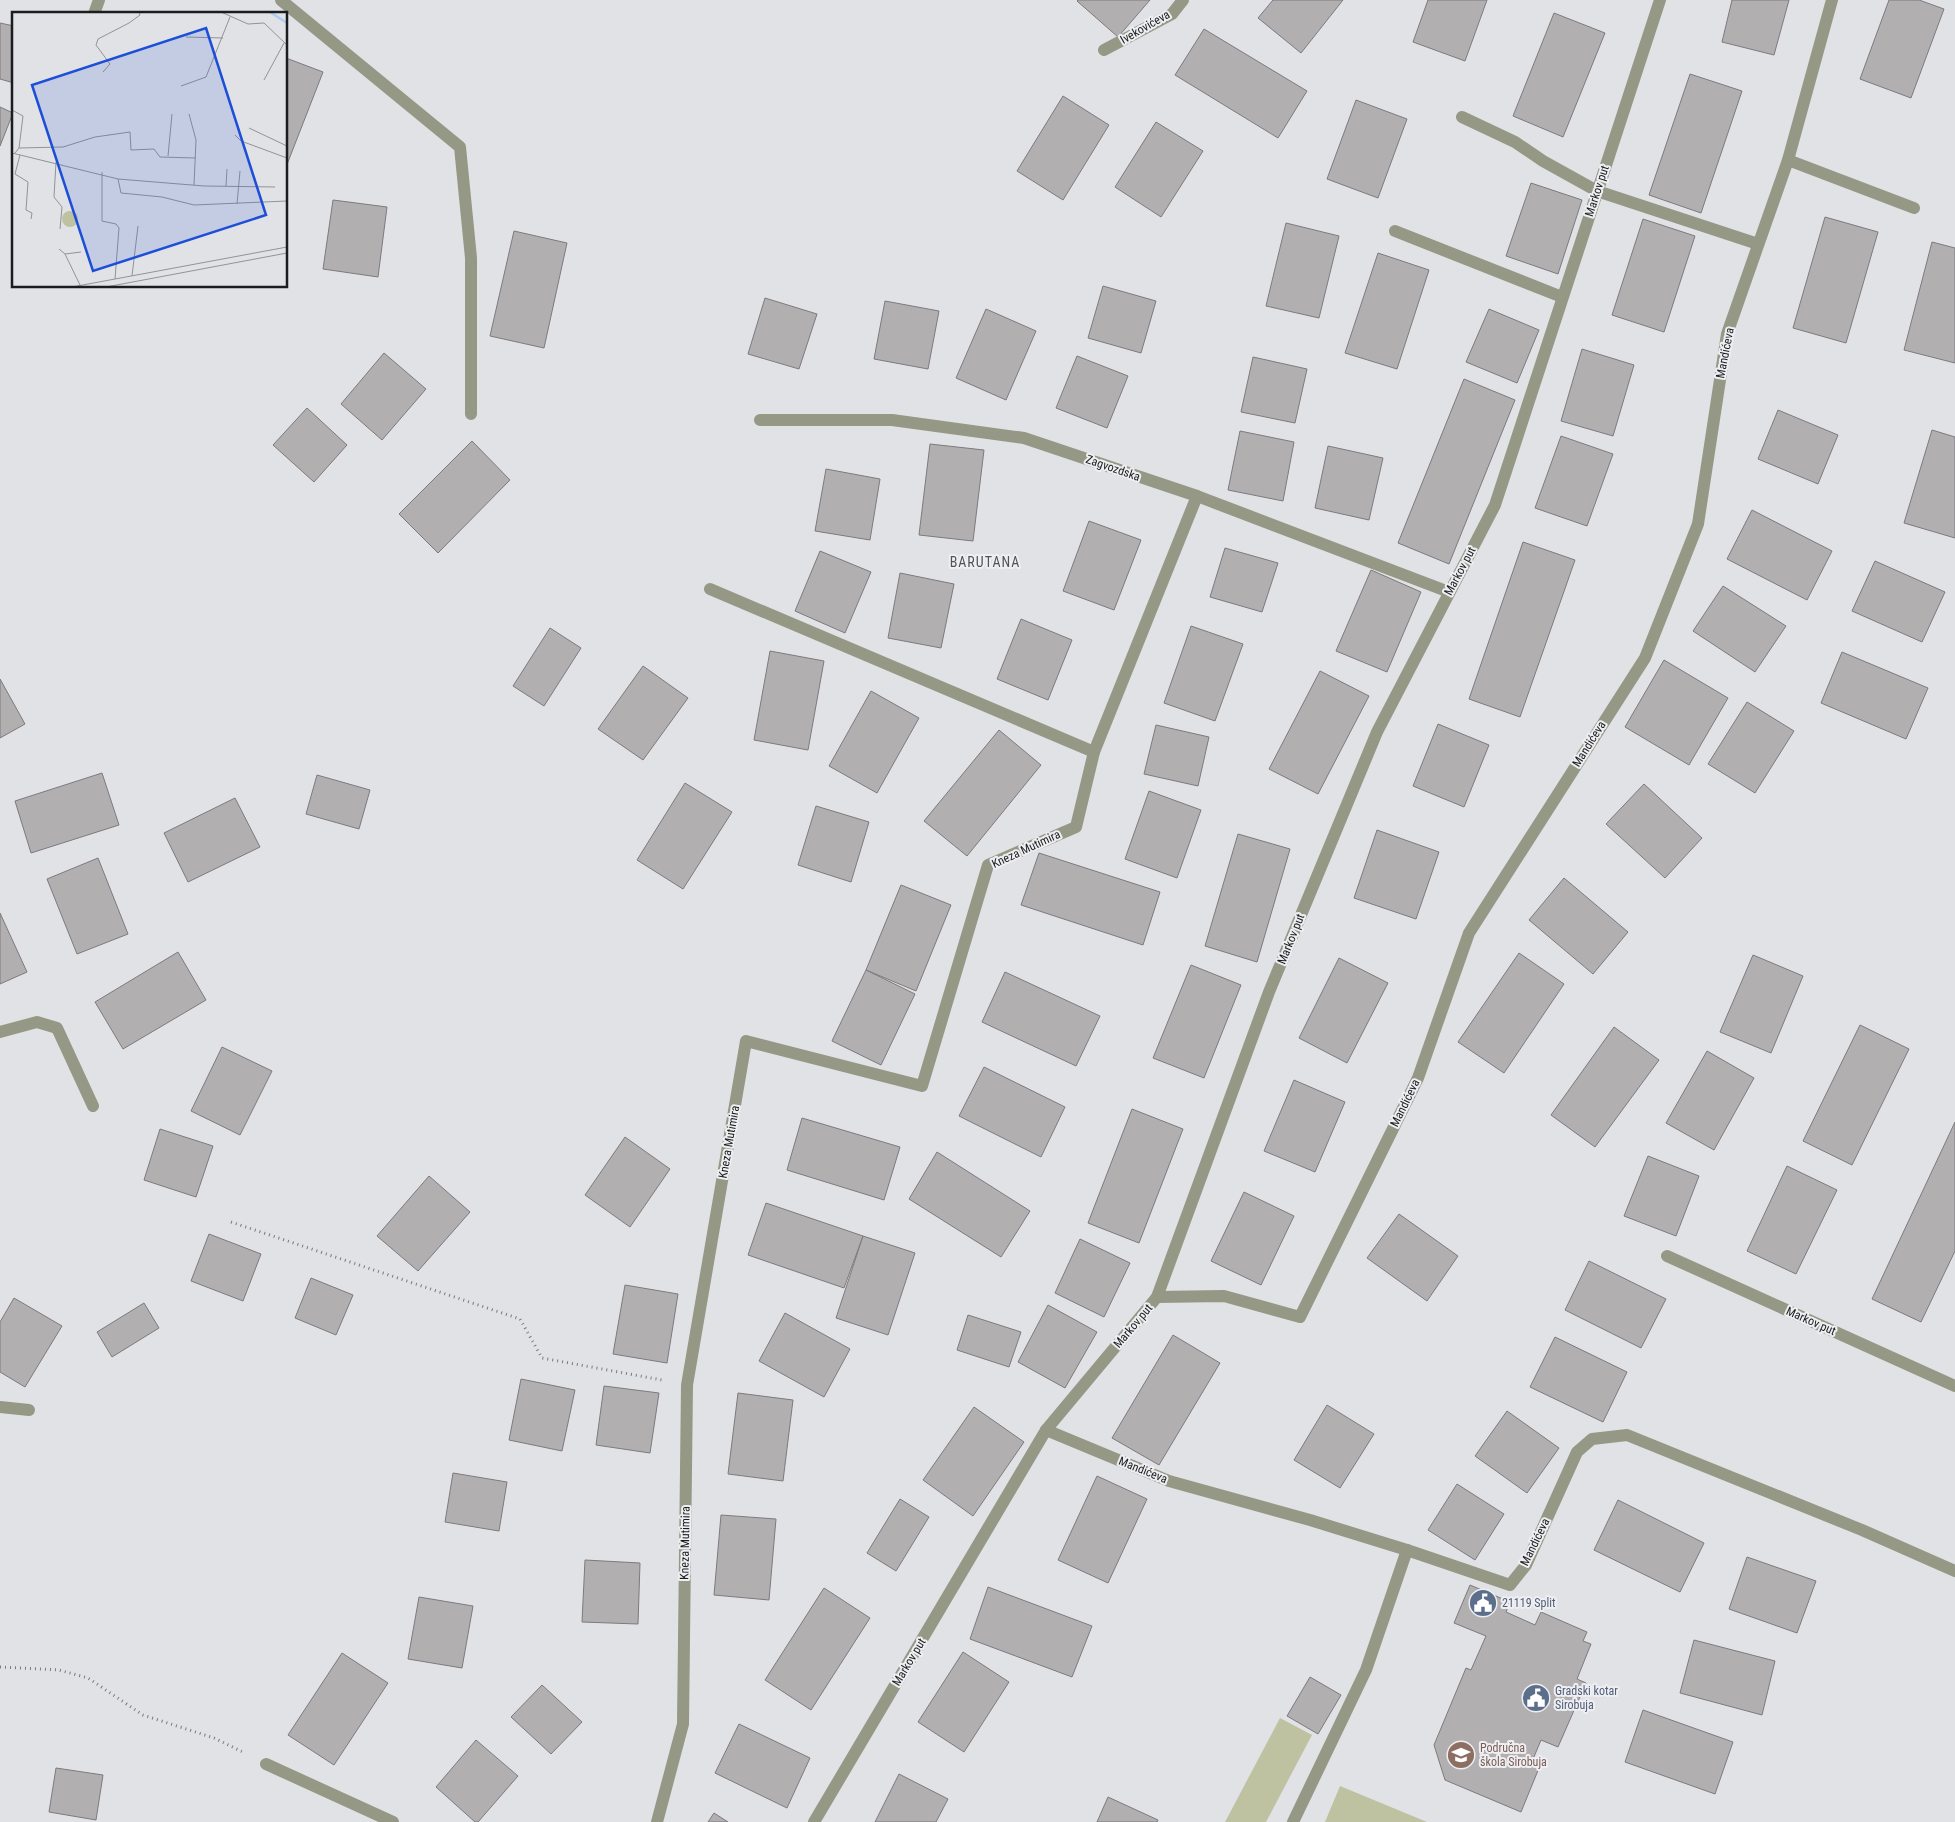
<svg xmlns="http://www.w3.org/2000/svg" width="1955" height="1822" font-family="'Roboto Condensed',sans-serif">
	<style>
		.green { fill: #bec2a1 }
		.building { fill: #b2afb1; stroke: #7d7a7d }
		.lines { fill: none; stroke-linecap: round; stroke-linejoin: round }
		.path { stroke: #797a7c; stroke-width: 3; stroke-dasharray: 1 4; stroke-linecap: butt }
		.service { stroke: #949885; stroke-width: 12 }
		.minor { stroke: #949885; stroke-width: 12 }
		.labels { text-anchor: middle; stroke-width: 4; stroke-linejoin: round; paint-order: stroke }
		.street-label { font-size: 12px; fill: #1b1c1d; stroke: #efeff3 }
		.service-label { font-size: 12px; fill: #4e5e75; stroke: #efeff3; text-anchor: start }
		.education-label { font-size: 12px; fill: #785e54; stroke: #efeff3; text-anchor: start }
		.neighbourhood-label { font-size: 14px; letter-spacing: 1px; fill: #525356; stroke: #efeff3 }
		.inset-river { fill: none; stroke: #adccf2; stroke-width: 2.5 }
		.inset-road { fill: none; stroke: #929396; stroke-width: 1 }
		.view { fill: #1d4ed8; fill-opacity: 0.15; stroke: #1d4ed8; stroke-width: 2.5 }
		.inset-edge { fill: none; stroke: #1b1c1d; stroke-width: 2.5 }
	</style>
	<rect width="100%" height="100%" fill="#e1e2e6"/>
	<g class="green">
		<path d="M1280,1718L1312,1735L1266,1822H1225Z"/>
		<path d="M1340,1786L1427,1822H1325Z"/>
	</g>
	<g class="building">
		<path d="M1078,0H1150L1118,37L1077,1Z"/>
		<path d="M1273,0H1343L1301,53L1258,18Z"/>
		<path d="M1428,0H1487L1465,61L1413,42Z"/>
		<path d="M1732,0H1789L1774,55L1722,42Z"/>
		<path d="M1889,0H1919L1944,9L1911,98L1860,79Z"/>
		<path d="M1554,13L1605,33L1563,137L1513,116Z"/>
		<path d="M0,23L14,26V83L0,79Z"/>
		<path d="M1204,29L1307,91L1278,138L1175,75Z"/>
		<path d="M286,58L323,72L286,167Z"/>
		<path d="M1690,74L1742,91L1701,213L1649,195Z"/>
		<path d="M1063,96L1109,125L1063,200L1017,171Z"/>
		<path d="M1356,100L1407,119L1378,198L1327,179Z"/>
		<path d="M0,107L13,113L0,146Z"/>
		<path d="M1156,122L1203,151L1161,217L1115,187Z"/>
		<path d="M1531,183L1582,200L1558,274L1506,256Z"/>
		<path d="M333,200L387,207L378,277L323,269Z"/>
		<path d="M1825,217L1878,232L1846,343L1793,328Z"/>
		<path d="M1643,219L1695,236L1664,332L1612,315Z"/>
		<path d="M1286,223L1339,236L1319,318L1266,306Z"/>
		<path d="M514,231L567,243L544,348L490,336Z"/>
		<path d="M1932,242L1955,248V363L1904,350Z"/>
		<path d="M1378,253L1429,270L1397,369L1345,353Z"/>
		<path d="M1103,286L1156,301L1141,353L1088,338Z"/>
		<path d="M765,298L817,314L799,369L748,354Z"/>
		<path d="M885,301L939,311L928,369L874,359Z"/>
		<path d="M986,309L1036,331L1006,400L956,378Z"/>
		<path d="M1489,309L1539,330L1517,383L1466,362Z"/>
		<path d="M1582,349L1634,365L1613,436L1561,421Z"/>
		<path d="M384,353L426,389L382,440L341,404Z"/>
		<path d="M1077,356L1128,376L1107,428L1056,408Z"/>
		<path d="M1253,357L1307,369L1295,423L1241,412Z"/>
		<path d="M1464,379L1515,400L1449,564L1398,543Z"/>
		<path d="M307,408L347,445L314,482L273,445Z"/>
		<path d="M1778,410L1838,435L1818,484L1758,459Z"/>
		<path d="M1932,430L1955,437V538L1904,523Z"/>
		<path d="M1240,431L1294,442L1283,501L1228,490Z"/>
		<path d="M1561,436L1613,454L1587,526L1535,508Z"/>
		<path d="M472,441L510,480L438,553L399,514Z"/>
		<path d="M930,444L984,450L973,541L919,535Z"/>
		<path d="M1328,446L1383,458L1369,520L1315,508Z"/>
		<path d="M826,469L880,479L870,540L815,531Z"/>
		<path d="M1752,510L1832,551L1807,600L1727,559Z"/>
		<path d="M1089,521L1141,540L1114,610L1063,591Z"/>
		<path d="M1523,542L1575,560L1520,717L1469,699Z"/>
		<path d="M1225,548L1278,563L1262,612L1210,597Z"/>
		<path d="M820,551L871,572L845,633L795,611Z"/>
		<path d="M1875,561L1945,592L1922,642L1852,611Z"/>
		<path d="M1371,570L1421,592L1387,672L1336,651Z"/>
		<path d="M900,573L954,584L941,648L888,638Z"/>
		<path d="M1723,586L1786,626L1755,672L1693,631Z"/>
		<path d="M1021,619L1072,640L1048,700L997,679Z"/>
		<path d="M1191,626L1243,644L1215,721L1164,703Z"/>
		<path d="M550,628L581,648L544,706L513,686Z"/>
		<path d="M770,651L824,661L808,750L754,740Z"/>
		<path d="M1842,652L1928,688L1906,739L1821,703Z"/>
		<path d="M1664,660L1728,698L1689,765L1625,727Z"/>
		<path d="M643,666L688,698L643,760L598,729Z"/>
		<path d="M1320,671L1369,696L1318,794L1269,769Z"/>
		<path d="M0,679L25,724L0,738Z"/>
		<path d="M871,691L919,718L877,793L829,766Z"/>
		<path d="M1747,702L1794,731L1755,793L1708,764Z"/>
		<path d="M1438,724L1489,745L1464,807L1413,786Z"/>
		<path d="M1156,725L1209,737L1198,786L1144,774Z"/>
		<path d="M999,730L1041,765L967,856L924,821Z"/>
		<path d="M102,773L119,825L31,853L15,801Z"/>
		<path d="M317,775L370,790L359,829L306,814Z"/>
		<path d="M685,783L732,812L683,889L637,860Z"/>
		<path d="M1644,784L1702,838L1665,878L1606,824Z"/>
		<path d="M1149,791L1201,810L1177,878L1125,859Z"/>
		<path d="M235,798L260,847L188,882L164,833Z"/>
		<path d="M816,806L869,822L851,882L798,865Z"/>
		<path d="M1377,830L1439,852L1416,919L1354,898Z"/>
		<path d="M1238,834L1290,849L1257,962L1205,946Z"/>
		<path d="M1039,853L1160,892L1143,945L1021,905Z"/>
		<path d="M98,858L128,934L77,954L47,879Z"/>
		<path d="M1564,878L1628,932L1593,974L1529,920Z"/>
		<path d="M901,885L951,905L916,991L866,970Z"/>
		<path d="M0,913L27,972L0,984Z"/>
		<path d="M178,952L206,1000L123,1049L95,1002Z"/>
		<path d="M1519,953L1564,984L1504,1073L1458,1042Z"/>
		<path d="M1753,955L1803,976L1771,1053L1720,1032Z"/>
		<path d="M1339,958L1388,983L1347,1063L1299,1038Z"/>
		<path d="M1191,965L1241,985L1204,1078L1153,1058Z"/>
		<path d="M866,970L915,994L881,1065L832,1041Z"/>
		<path d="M1005,972L1100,1016L1076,1066L982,1022Z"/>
		<path d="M1860,1025L1909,1049L1852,1165L1803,1141Z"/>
		<path d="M1614,1027L1659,1060L1595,1147L1551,1115Z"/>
		<path d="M222,1047L272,1071L240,1135L191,1111Z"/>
		<path d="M1707,1051L1754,1078L1714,1150L1666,1123Z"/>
		<path d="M984,1067L1065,1107L1041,1157L959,1116Z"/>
		<path d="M1294,1080L1345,1102L1315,1172L1264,1151Z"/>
		<path d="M1132,1109L1183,1129L1139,1243L1088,1223Z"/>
		<path d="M802,1118L900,1147L884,1200L787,1170Z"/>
		<path d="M1955,1122V1251L1921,1322L1872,1299Z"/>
		<path d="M160,1129L213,1146L196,1197L144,1180Z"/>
		<path d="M625,1137L670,1169L630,1227L585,1195Z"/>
		<path d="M937,1152L1030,1211L1001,1257L909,1199Z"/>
		<path d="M1648,1156L1699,1176L1676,1236L1624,1216Z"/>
		<path d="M1787,1166L1837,1190L1796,1274L1747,1251Z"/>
		<path d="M429,1176L470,1212L418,1271L377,1236Z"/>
		<path d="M1244,1192L1294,1216L1261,1285L1211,1261Z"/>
		<path d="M766,1203L863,1236L844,1288L748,1255Z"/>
		<path d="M1399,1214L1458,1256L1427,1301L1367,1258Z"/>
		<path d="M209,1234L261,1254L243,1301L191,1281Z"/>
		<path d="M863,1236L915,1253L888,1335L836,1318Z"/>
		<path d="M1080,1239L1130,1263L1104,1317L1055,1293Z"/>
		<path d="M1589,1261L1666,1299L1641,1348L1565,1310Z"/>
		<path d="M311,1278L353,1295L336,1335L295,1318Z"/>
		<path d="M625,1285L678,1294L667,1363L613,1354Z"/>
		<path d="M14,1298L62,1326L25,1387L0,1372V1322Z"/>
		<path d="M144,1303L159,1328L112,1357L97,1332Z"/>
		<path d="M1048,1305L1097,1332L1065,1388L1018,1362Z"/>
		<path d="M785,1313L850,1349L824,1397L759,1361Z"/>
		<path d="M968,1315L1021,1332L1009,1367L957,1350Z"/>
		<path d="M1173,1335L1220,1363L1159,1465L1112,1438Z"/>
		<path d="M1555,1337L1627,1372L1603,1422L1530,1387Z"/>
		<path d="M521,1379L575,1390L562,1451L509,1440Z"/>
		<path d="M604,1386L659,1393L650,1453L596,1445Z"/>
		<path d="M738,1393L793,1400L783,1481L728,1474Z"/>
		<path d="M1327,1405L1374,1434L1340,1488L1294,1460Z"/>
		<path d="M974,1407L1024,1442L973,1516L923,1480Z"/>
		<path d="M1507,1411L1559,1448L1527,1493L1475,1456Z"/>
		<path d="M453,1473L507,1482L499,1531L445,1522Z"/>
		<path d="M1097,1476L1147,1499L1108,1583L1058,1560Z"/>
		<path d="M1457,1484L1504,1514L1475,1560L1428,1530Z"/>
		<path d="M900,1499L929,1517L896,1571L867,1553Z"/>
		<path d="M1618,1500L1704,1543L1680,1592L1594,1550Z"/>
		<path d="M721,1515L776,1519L769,1600L714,1595Z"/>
		<path d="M1747,1557L1816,1581L1797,1633L1729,1609Z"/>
		<path d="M585,1560L640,1563L638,1624L582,1622Z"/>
		<path d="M1470,1585L1510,1602L1506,1612L1535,1625L1541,1612L1587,1632L1583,1641L1591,1644L1577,1679L1586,1683L1558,1747L1541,1740L1531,1764L1539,1768L1521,1812L1445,1780L1434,1745L1466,1668L1471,1670L1486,1636L1454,1623Z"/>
		<path d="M988,1587L1092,1626L1072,1677L970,1639Z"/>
		<path d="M824,1588L870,1618L811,1710L765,1680Z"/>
		<path d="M419,1597L473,1606L462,1668L408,1659Z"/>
		<path d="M1694,1640L1775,1661L1762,1715L1680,1693Z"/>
		<path d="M963,1652L1009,1682L964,1752L918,1722Z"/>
		<path d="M342,1653L388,1683L334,1765L288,1735Z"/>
		<path d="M1310,1677L1341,1695L1318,1734L1287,1716Z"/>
		<path d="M542,1685L582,1722L551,1754L511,1717Z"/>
		<path d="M1643,1710L1733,1742L1715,1794L1625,1762Z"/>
		<path d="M739,1724L810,1758L787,1808L715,1773Z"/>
		<path d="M476,1740L518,1776L478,1822H475L436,1787Z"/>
		<path d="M56,1768L103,1775L96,1820L49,1812Z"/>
		<path d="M899,1774L948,1799L936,1822H875Z"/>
		<path d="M1108,1797L1158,1820L1157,1822H1097Z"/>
		<path d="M714,1813L728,1822H708Z"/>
	</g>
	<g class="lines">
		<g class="path">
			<path d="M231,1222L520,1319L542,1358L662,1380"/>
			<path d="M0,1667L59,1670L88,1678L143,1715L214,1738L245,1753"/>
		</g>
		<g class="service">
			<path d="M1788,160L1914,208"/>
			<path d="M0,1407L29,1410"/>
			<path d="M266,1764L393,1822"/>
			<path d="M1293,1822L1366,1670L1407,1550"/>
		</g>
		<g class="minor">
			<path d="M281,0L460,147L471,258V414"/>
			<path d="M94,14L99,0"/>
			<path d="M1104,50L1172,14L1183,0"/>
			<path d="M1462,117L1515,142L1543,161L1597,191L1758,244"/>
			<path d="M1395,231L1562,297"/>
			<path d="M760,420H892L1024,438L1197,496L1449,592"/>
			<path d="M710,589L1094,752"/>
			<path d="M0,1032L37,1022L57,1028L93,1106"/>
			<path d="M1667,1256L1955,1386"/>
			<path d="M1157,1297L1224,1296L1300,1317L1418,1078L1469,933L1645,658L1698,524L1727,334L1788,160L1832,0"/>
			<path d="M1046,1430L1169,1481L1310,1520L1407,1550L1510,1585L1526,1565L1577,1452L1592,1439L1627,1435L1862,1530L1955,1571"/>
			<path d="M657,1822L683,1724L687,1385L746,1041L922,1086L988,865L1076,827L1094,752L1197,496"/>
			<path d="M814,1822L1046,1430L1157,1297L1269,992L1377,732L1495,505L1660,0"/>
		</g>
	</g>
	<defs>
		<symbol id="civic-disc" viewBox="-11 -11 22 22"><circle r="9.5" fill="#5c6f8a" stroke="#efeff3"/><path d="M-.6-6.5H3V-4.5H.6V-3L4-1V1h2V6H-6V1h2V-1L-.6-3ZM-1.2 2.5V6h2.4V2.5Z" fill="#fff"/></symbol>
		<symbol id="school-disc" viewBox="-11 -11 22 22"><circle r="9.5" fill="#8d6e63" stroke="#efeff3"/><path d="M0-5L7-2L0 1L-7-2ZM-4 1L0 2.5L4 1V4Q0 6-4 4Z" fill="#fff"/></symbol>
	</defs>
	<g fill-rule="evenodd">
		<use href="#civic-disc" x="1467" y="1587" width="32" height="32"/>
		<use href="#civic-disc" x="1520" y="1682" width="32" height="32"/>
		<use href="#school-disc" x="1445" y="1739" width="32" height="32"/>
	</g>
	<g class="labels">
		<g class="street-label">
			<text transform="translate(1145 27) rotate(-30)" y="4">Ivekovićeva</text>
			<text transform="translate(1597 191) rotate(-72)" y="4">Markov put</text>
			<text transform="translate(1725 353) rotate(-79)" y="4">Mandićeva</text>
			<text transform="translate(1113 468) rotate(19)" y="4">Zagvozdska</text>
			<text transform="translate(1460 571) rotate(-62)" y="4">Markov put</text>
			<text transform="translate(1589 744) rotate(-58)" y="4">Mandićeva</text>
			<text transform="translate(1026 849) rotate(-25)" y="4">Kneza Mutimira</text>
			<text transform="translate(1291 939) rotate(-68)" y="4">Markov put</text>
			<text transform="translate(1405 1103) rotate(-64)" y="4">Mandićeva</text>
			<text transform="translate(729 1142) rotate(-80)" y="4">Kneza Mutimira</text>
			<text transform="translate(1811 1321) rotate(24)" y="4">Markov put</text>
			<text transform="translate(1133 1326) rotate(-50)" y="4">Markov put</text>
			<text transform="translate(1143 1470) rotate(22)" y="4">Mandićeva</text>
			<text transform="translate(1535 1542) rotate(-64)" y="4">Mandićeva</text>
			<text transform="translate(685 1543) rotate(-89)" y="4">Kneza Mutimira</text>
			<text transform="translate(909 1662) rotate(-59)" y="4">Markov put</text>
		</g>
		<g class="service-label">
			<text x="1502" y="1607">21119 Split</text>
			<text x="1555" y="1695">Gradski kotar<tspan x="1555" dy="14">Sirobuja</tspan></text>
		</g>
		<g class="education-label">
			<text x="1480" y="1752">Područna<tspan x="1480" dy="14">škola Sirobuja</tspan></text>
		</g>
		<g class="neighbourhood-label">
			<text x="985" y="567">BARUTANA</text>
		</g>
	</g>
	<g transform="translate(12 12)">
		<rect width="275" height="275" fill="#e1e2e6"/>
		<path d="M50 207a8 8 0 1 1 16 0a8 8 0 1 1-16 0Z" fill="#bec2a1"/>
		<path class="inset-river" d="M258,0L275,11"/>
		<path class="inset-road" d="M209,0L236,12L252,11L275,33M174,25L211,26M91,60L98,52L84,33L86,27L117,11L128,3L127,0M252,68L272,31M169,74L194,65L218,5M0,98L11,104L7,136M177,102L184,128L182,173M237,116L275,134M223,123L229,129L275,146M0,141L106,167L192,174L263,175M3,141L7,136L51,135L83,125L118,120L119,138L142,137L148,145L184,146M8,143L3,162L16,170L14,198L20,201L19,207M156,144L160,102M44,150L42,185L50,195L48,217M90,160V209L104,212L107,216L103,267M106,167L109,181L150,185L182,193L275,189M214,174L215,157M225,192L228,159M47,237L53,242L69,240M53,242L68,273M120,264L126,214M60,275L275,235M94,275L275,241"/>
		<path class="view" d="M194,16L254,203L81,259L20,73Z"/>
		<rect width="275" height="275" class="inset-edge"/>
	</g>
</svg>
